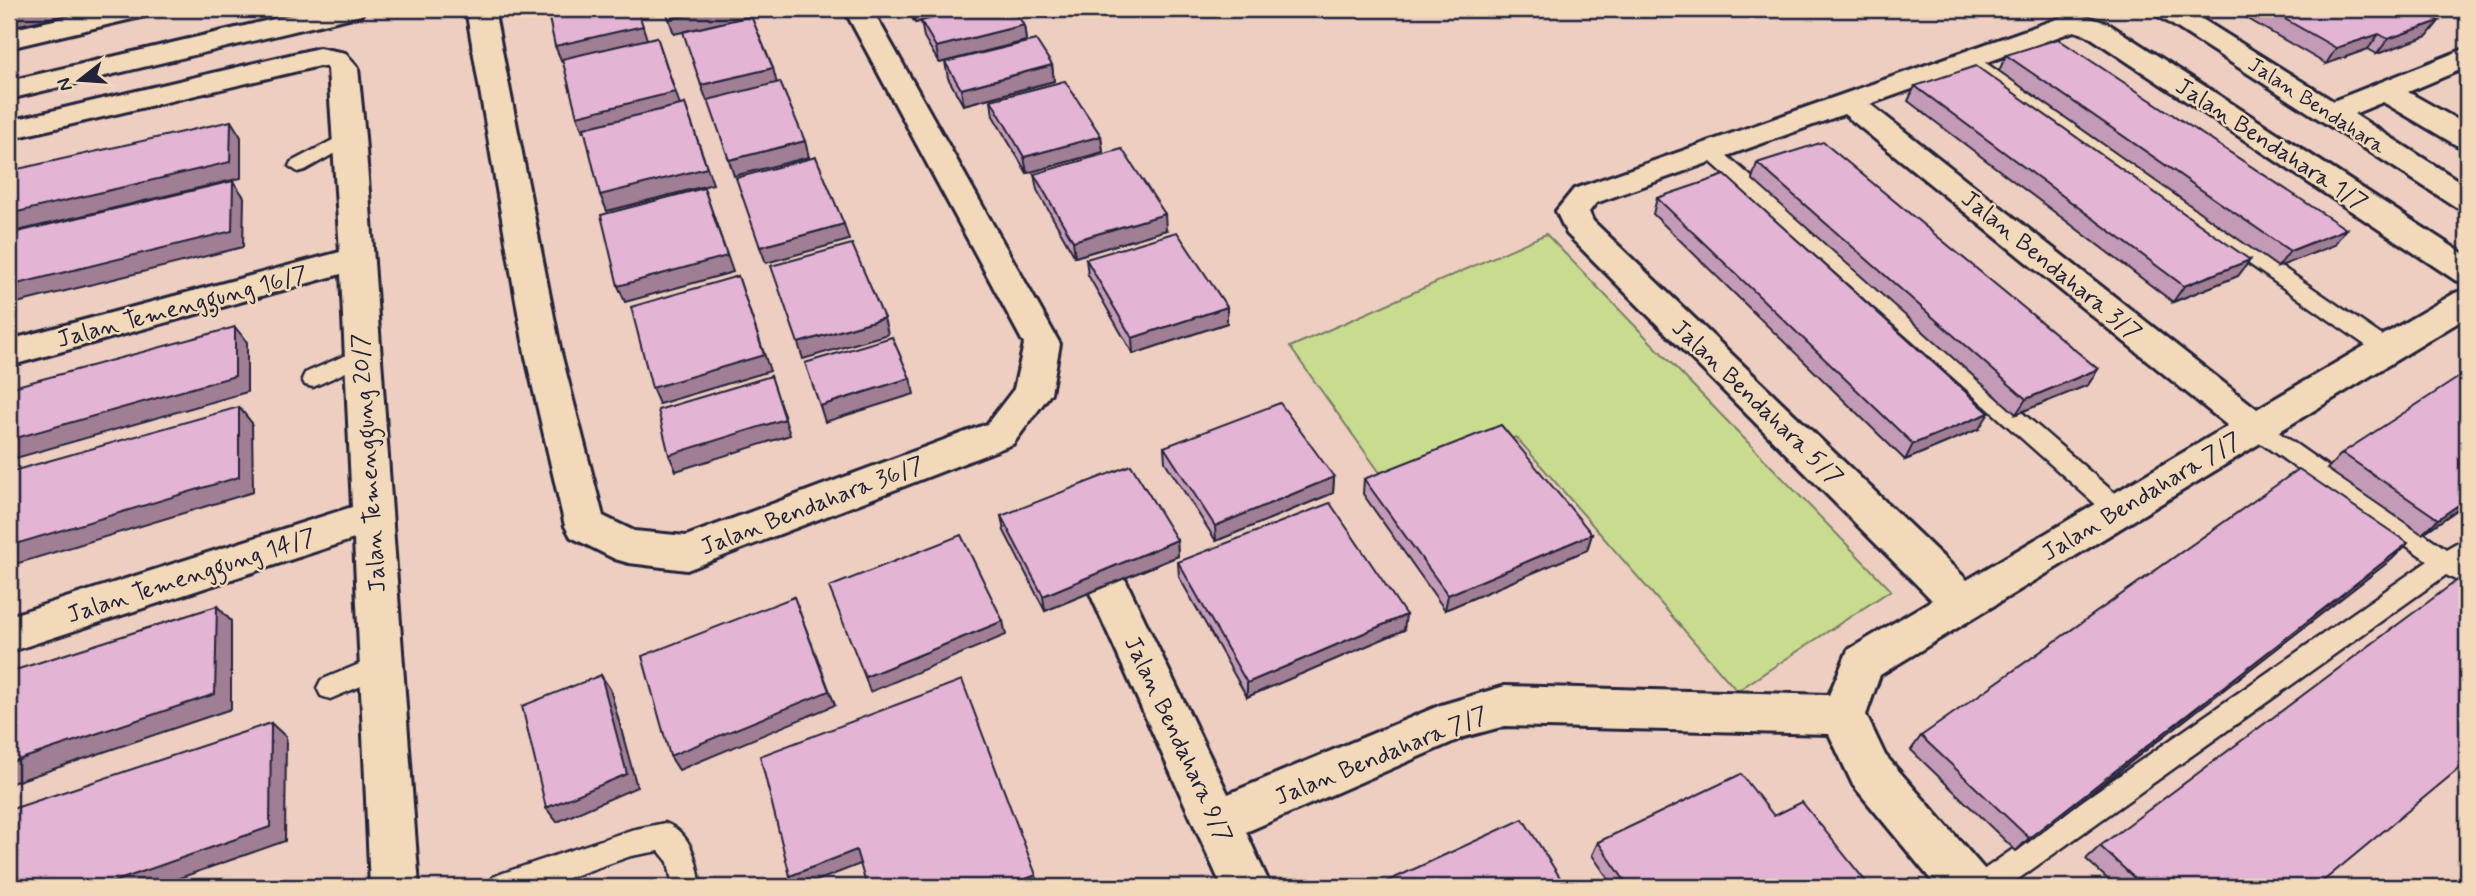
<svg xmlns="http://www.w3.org/2000/svg" width="2476" height="896" font-family="Mynerve,sans-serif">
	<style>
		.green { fill: #c9db8f; stroke: #767e65; stroke-width: 2 }
		.lines { fill: none; stroke-linecap: round; stroke-linejoin: round }
		.service-casing { stroke: #22223b; stroke-width: 5 }
		.minor-casing { stroke: #22223b; stroke-width: 6 }
		.service { fill: #f1d9b9; fill-rule: evenodd }
		.minor { fill: #f1d9b9; fill-rule: evenodd }
		.wall { fill: #c49bb6; stroke: #22223b; stroke-width: 2 }
		.shaded-wall { fill: #a07e94; stroke: #22223b; stroke-width: 2 }
		.building { fill: #e4b4d4; stroke: #22223b; stroke-width: 2 }
		.labels { text-anchor: middle; stroke-width: 5; stroke-linejoin: round; paint-order: stroke }
		.far-street-label { font-size: 21px; fill: #22223b; stroke: #f1d9b9 }
		.street-label { font-size: 24px; fill: #22223b; stroke: #f1d9b9 }
	</style>
	<rect width="100%" height="100%" fill="#edcec1"/>
	<filter id="ink" filterUnits="userSpaceOnUse"><feTurbulence type="fractalNoise" baseFrequency=".0143" numOctaves="2"/><feDisplacementMap in="SourceGraphic" scale="14" xChannelSelector="R" yChannelSelector="G"/><feConvolveMatrix kernelMatrix="1 2 1 2 8 2 1 2 1" color-interpolation-filters="sRGB"/></filter>
	<g filter="url(#ink)">
		<path class="green" d="M1546,234L1891,590L1737,691L1516,437L1393,491L1290,347Z"/>
		<g class="lines">
			<defs>
				<g id="service">
					<path d="M1968,54L1974,55L2394,344L2397,349L2394,354L2386,357L2378,354L1962,63L1959,59Z"/>
					<path d="M350,131L356,133L359,137L356,141L305,170L298,172L289,166L291,162Z"/>
					<path d="M1710,145L1717,147L2126,503L2130,510L2126,517L2118,519L2110,517L1703,155L1701,151L1703,147Z"/>
					<path d="M362,348L370,351L373,356L370,361L313,387L305,385L302,379L305,373Z"/>
					<path d="M2256,420L2264,422L2446,549L2467,537V560L2465,561L2467,563V586L2446,575L2007,887H1969L1973,877L2428,561L2248,434L2245,428L2248,422Z"/>
					<path d="M381,655L390,658L394,666L390,674L330,699L321,696L317,688L321,680Z"/>
					<path d="M665,823C692,833 697,862 701,887H673L668,862L659,851L631,856L542,887H488L493,877L503,873L631,830Z"/>
				</g>
				<g id="minor">
					<path d="M104,9H153L149,15L9,48V30Z"/>
					<path d="M317,9H365L361,15L9,99V81Z"/>
					<path d="M466,9H494L561,353L603,516L634,531L686,536L987,424L1014,389L1024,344L844,9H872L1060,344L1051,393L1013,444L687,570L629,563L615,559L571,537L565,526L525,353Z"/>
					<path d="M2153,9H2186L2333,101L2467,48V67L2408,92L2467,125V147L2456,145L2383,102L2354,114L2467,186V210L2456,207L2157,15Z"/>
					<path d="M2074,13L2107,23L2467,256V283L2455,280L2087,35L2074,31L1870,104L2257,409L2455,293L2467,289V317L1880,675L1866,715L1885,755L1985,870L1992,887H1937L1853,785L1829,734L1505,726L1464,737L1246,832L1271,887H1222L1089,591L1095,579L1110,574L1125,579L1228,794L1441,705L1505,686L1829,695L1848,650L1932,600L1567,234L1556,211L1574,189ZM1844,114L2228,426L1967,580L1593,221L1589,212L1596,203Z"/>
					<path d="M319,48L345,53L358,68L365,137L419,887H370L354,539L9,652V616L352,507L341,274L9,366V340L340,252L328,69L326,67L319,66L9,139V121Z"/>
				</g>
			</defs>
			<use href="#service" class="service-casing"/>
			<use href="#minor" class="minor-casing"/>
			<use href="#service" class="service"/>
			<use href="#minor" class="minor"/>
		</g>
		<g class="wall">
			<path d="M907,9H971L915,23Z"/>
			<path d="M2231,9H2417L2439,21L2427,36L2377,54L2368,49L2326,64Z"/>
			<path d="M921,21L1024,25L1026,41L939,63L924,37Z"/>
			<path d="M2006,55L2334,245L2278,267L1999,71Z"/>
			<path d="M945,62L1052,65L1054,81L963,105L948,78Z"/>
			<path d="M1915,86L2250,260L2238,276L2173,302L1908,101Z"/>
			<path d="M991,100L1101,136L1103,152L1027,173L993,116Z"/>
			<path d="M1757,163L2098,369L2088,385L2016,414L1752,179Z"/>
			<path d="M1034,174L1166,230L1075,257L1037,190Z"/>
			<path d="M1657,198L1979,429L1905,460L1653,214Z"/>
			<path d="M1086,259L1227,307V323L1133,354L1088,275Z"/>
			<path d="M1164,447L1334,477L1333,493L1216,541L1165,462Z"/>
			<path d="M2342,453L2467,503L2422,534L2327,469Z"/>
			<path d="M1364,479L1592,534L1587,550L1445,610L1363,494Z"/>
			<path d="M1001,516L1177,540L1178,556L1045,611L1004,531Z"/>
			<path d="M2408,543L2392,559L2016,851L1911,750L1921,736Z"/>
			<path d="M1178,562L1404,630L1247,697L1179,577Z"/>
			<path d="M1598,842L1862,887H1614L1592,855Z"/>
			<path d="M2100,846L2316,887H2116L2086,859Z"/>
		</g>
		<g class="shaded-wall">
			<path d="M9,9H94L9,27Z"/>
			<path d="M637,9L648,42L562,62L555,46Z"/>
			<path d="M712,9H744L747,17L674,34L669,19Z"/>
			<path d="M912,9H971L915,23Z"/>
			<path d="M2439,21L2427,36L2377,54L2388,39Z"/>
			<path d="M1024,25L1026,41L939,63L936,47Z"/>
			<path d="M2379,34L2368,49L2326,64L2336,48Z"/>
			<path d="M657,37L681,108L583,132L577,116Z"/>
			<path d="M1052,65L1054,81L963,105L961,89Z"/>
			<path d="M773,68L777,84L707,101L701,85Z"/>
			<path d="M685,104L713,184L607,211L600,195Z"/>
			<path d="M231,121L241,137V178L9,233V214Z"/>
			<path d="M1101,136L1103,152L1027,173L1024,157Z"/>
			<path d="M805,141L809,157L734,176L729,160Z"/>
			<path d="M233,181L244,197L243,247L9,305V286Z"/>
			<path d="M704,188L733,272L625,302L618,286Z"/>
			<path d="M1165,214L1166,230L1075,257L1073,241Z"/>
			<path d="M844,224L849,240L766,263L760,247Z"/>
			<path d="M2346,229L2334,245L2278,267L2290,251Z"/>
			<path d="M2250,260L2238,276L2173,302L2184,286Z"/>
			<path d="M738,276L770,371L659,404L652,388Z"/>
			<path d="M1227,307V323L1133,354L1132,338Z"/>
			<path d="M884,318L888,334L803,359L798,343Z"/>
			<path d="M235,327L247,342V392L9,460V440Z"/>
			<path d="M2098,369L2088,385L2016,414L2026,399Z"/>
			<path d="M771,376L790,435L676,471L669,455Z"/>
			<path d="M910,378L914,394L825,422L820,406Z"/>
			<path d="M239,407L252,423L253,492L9,566V546Z"/>
			<path d="M1989,413L1979,429L1905,460L1913,444Z"/>
			<path d="M1334,477L1333,493L1216,541L1215,526Z"/>
			<path d="M2467,499V503L2422,534L2438,519Z"/>
			<path d="M1592,534L1587,550L1445,610L1448,595Z"/>
			<path d="M1177,540L1178,556L1045,611L1043,596Z"/>
			<path d="M2408,543L2392,559L2016,851L2029,838Z"/>
			<path d="M794,597L835,705L679,770L670,756Z"/>
			<path d="M217,606L231,621V709L9,784V763Z"/>
			<path d="M1406,615L1404,630L1247,697V683Z"/>
			<path d="M1003,621L1006,635L870,692L865,677Z"/>
			<path d="M601,675L610,689L637,787L557,822L546,808Z"/>
			<path d="M271,723L286,737L285,841L154,887H99Z"/>
			<path d="M856,850L863,863L801,887H796L790,876Z"/>
			<path d="M1036,875L1039,887H1006Z"/>
		</g>
		<g class="building">
			<path d="M547,9H637L643,26L555,46Z"/>
			<path d="M665,9H712L669,19Z"/>
			<path d="M973,9H1013L1024,25L936,47L921,21Z"/>
			<path d="M2267,9H2417L2439,21L2388,39L2379,34L2336,48Z"/>
			<path d="M751,16L773,68L701,85L683,32Z"/>
			<path d="M657,37L675,92L577,116L562,59Z"/>
			<path d="M2058,39L2346,229L2290,251L2006,55Z"/>
			<path d="M1036,40L1052,65L961,89L945,62Z"/>
			<path d="M1976,66L2250,260L2184,286L1915,86Z"/>
			<path d="M1065,81L1101,136L1024,157L991,100Z"/>
			<path d="M780,82L805,141L729,160L708,100Z"/>
			<path d="M685,104L707,168L600,195L584,128Z"/>
			<path d="M231,121L230,162L9,214V171Z"/>
			<path d="M1823,142L2098,369L2026,399L1757,163Z"/>
			<path d="M1122,149L1165,214L1073,241L1034,174Z"/>
			<path d="M816,157L844,224L760,247L736,178Z"/>
			<path d="M1725,175L1989,413L1913,444L1657,198Z"/>
			<path d="M233,181L232,231L9,286V234Z"/>
			<path d="M704,188L727,256L618,286L601,215Z"/>
			<path d="M1177,232L1227,307L1132,338L1086,259Z"/>
			<path d="M852,244L884,318L798,343L771,266Z"/>
			<path d="M738,276L764,355L652,388L631,307Z"/>
			<path d="M235,327V376L9,440V388Z"/>
			<path d="M892,337L910,378L820,406L805,363Z"/>
			<path d="M2467,372V499L2438,519L2342,453Z"/>
			<path d="M771,376L785,419L669,455L658,410Z"/>
			<path d="M1280,403L1334,477L1215,526L1164,447Z"/>
			<path d="M239,407V477L9,546V472Z"/>
			<path d="M1501,425L1592,534L1448,595L1364,479Z"/>
			<path d="M1131,465L1177,540L1043,596L1001,516Z"/>
			<path d="M2299,469L2408,543L2029,838L1921,736Z"/>
			<path d="M1330,503L1406,615L1247,683L1178,562Z"/>
			<path d="M961,535L1003,621L865,677L829,587Z"/>
			<path d="M2463,576L2467,580V762L2316,887H2144L2100,846Z"/>
			<path d="M794,597L829,691L670,756L642,656Z"/>
			<path d="M217,606L215,694L9,763V672Z"/>
			<path d="M601,675L627,774L546,808L522,706Z"/>
			<path d="M962,680L1036,875L1006,887H867L856,850L790,876L760,756Z"/>
			<path d="M271,723L270,827L99,887H9V810Z"/>
			<path d="M1741,774L1774,816L1802,802L1866,882L1856,887H1629L1598,842Z"/>
			<path d="M1523,819L1566,887H1375Z"/>
		</g>
	</g>
	<g class="labels">
		<g class="far-street-label">
			<text transform="translate(2317 105) rotate(33)" y="7">Jalan Bendahara</text>
		</g>
		<g class="street-label">
			<text transform="translate(2272 144) rotate(33)" y="8">Jalan Bendahara 1/7</text>
			<text transform="translate(2052 265) rotate(39)" y="8">Jalan Bendahara 3/7</text>
			<text transform="translate(182 306) rotate(-15)" y="8">Jalan Temenggung 16/7</text>
			<text transform="translate(1758 402) rotate(44)" y="8">Jalan Bendahara 5/7</text>
			<text transform="translate(368 463) rotate(-94)" y="8">Jalan Temenggung 20/7</text>
			<text transform="translate(2141 496) rotate(-31)" y="8">Jalan Bendahara 7/7</text>
			<text transform="translate(812 505) rotate(-21)" y="8">Jalan Bendahara 36/7</text>
			<text transform="translate(191 575) rotate(-18)" y="8">Jalan Temenggung 14/7</text>
			<text transform="translate(1179 739) rotate(65)" y="8">Jalan Bendahara 9/7</text>
			<text transform="translate(1381 755) rotate(-22)" y="8">Jalan Bendahara 7/7</text>
		</g>
	</g>
	<rect width="2476" height="896" fill="none" stroke="#f1d9b9" stroke-width="35"/>
	<rect x="18" y="18" width="2441" height="861" fill="none" stroke="#22223b" stroke-width="2.5" filter="url(#ink)"/>
	<g transform="translate(80 80) rotate(253)" stroke="#f1d9b9" stroke-width="5" paint-order="stroke">
	<path d="M0-5L12 26L0 18L-12 26Z" fill="#22223b"/>
	<text y="-10" font-size="19" font-weight="bold" text-anchor="middle" fill="#22223b">N</text>
	</g>
</svg>
